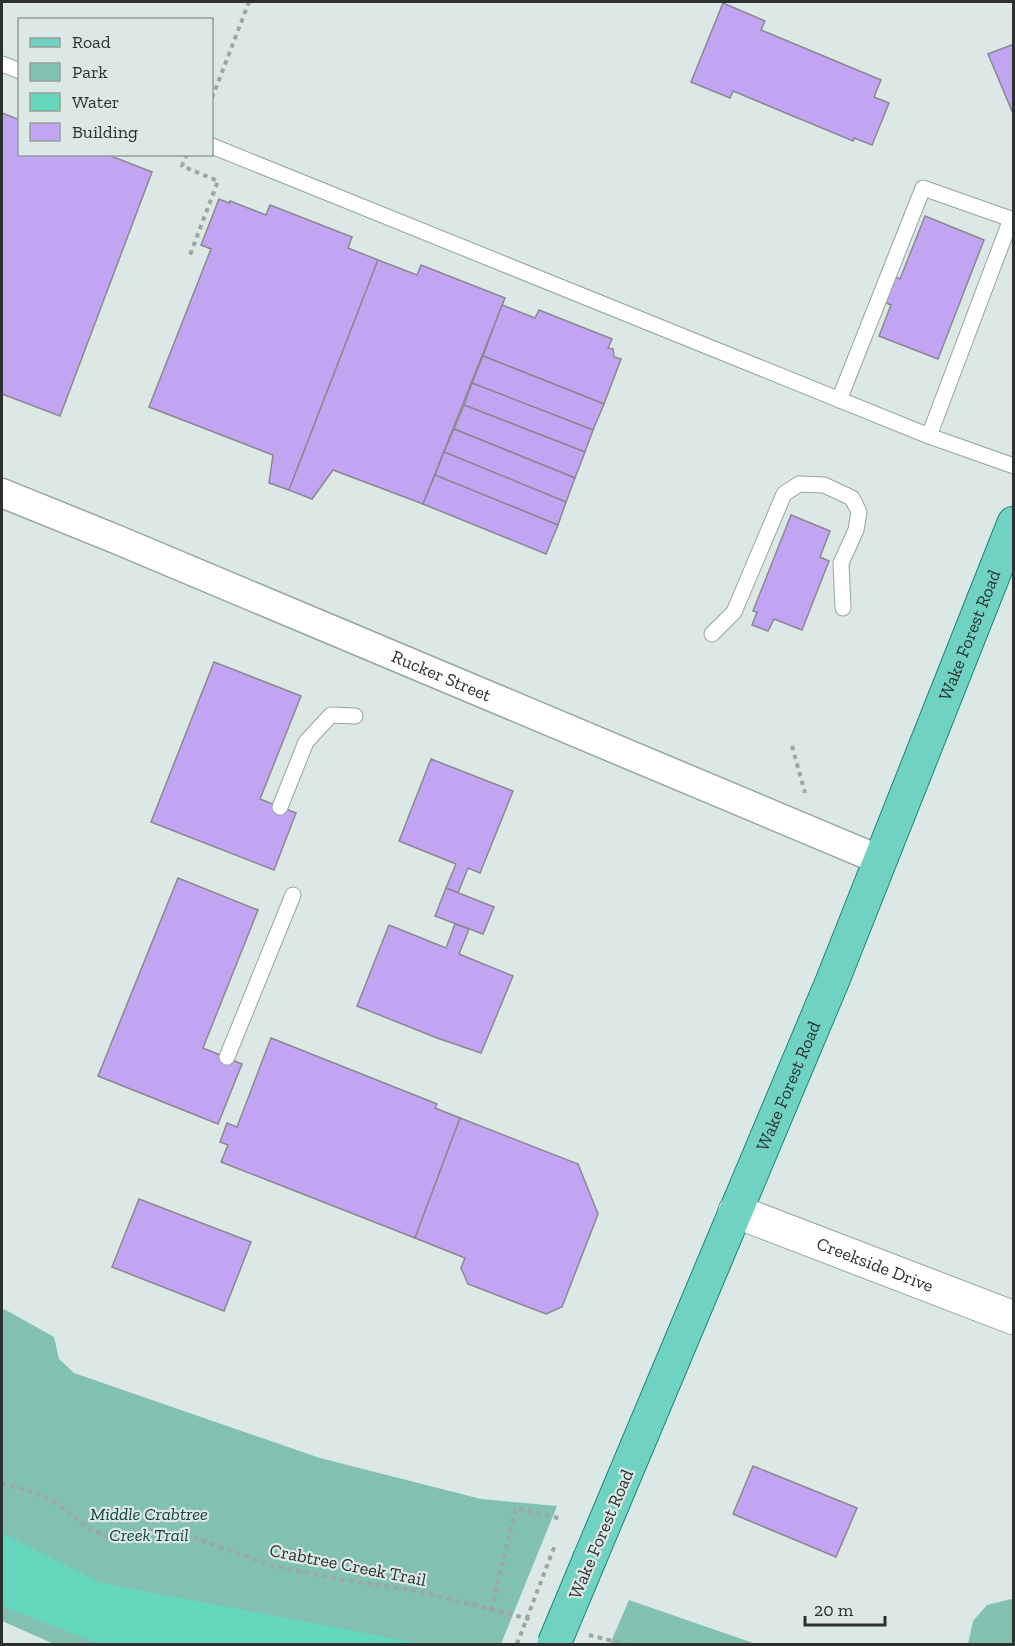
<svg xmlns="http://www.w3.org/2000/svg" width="1015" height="1646" font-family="'Zilla Slab',serif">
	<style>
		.green { fill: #82c1b1 }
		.water { fill: #64d7bd }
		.building { fill: #c2a5f2; stroke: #8b8891; stroke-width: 1.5 }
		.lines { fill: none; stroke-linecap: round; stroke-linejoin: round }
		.lane-casing { stroke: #97a4a0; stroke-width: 17 }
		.street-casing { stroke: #97a4a0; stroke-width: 31 }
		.secondary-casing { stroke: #97a4a0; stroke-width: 35 }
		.primary-casing { stroke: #1a8775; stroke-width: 35 }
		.path { stroke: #9ca6a4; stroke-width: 4; stroke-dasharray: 4.5 4.5; stroke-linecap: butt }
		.lane { stroke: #fff; stroke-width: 15 }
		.street { stroke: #fff; stroke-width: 28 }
		.secondary { stroke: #fff; stroke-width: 33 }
		.primary { stroke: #70d3c2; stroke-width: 33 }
		.primary-bridge-casing { stroke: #1a8775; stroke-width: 35; stroke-linecap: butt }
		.path-bridge { stroke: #9ca6a4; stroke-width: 4; stroke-dasharray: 4.5 4.5; stroke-linecap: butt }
		.primary-bridge { stroke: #70d3c2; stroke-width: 33 }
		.labels { text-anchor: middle; stroke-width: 4.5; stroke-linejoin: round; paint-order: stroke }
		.street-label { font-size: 18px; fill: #2c312f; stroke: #dbe8e5 }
		.park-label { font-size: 18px; font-style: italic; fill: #12463b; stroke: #dbe8e5 }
	</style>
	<rect width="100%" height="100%" fill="#dbe8e5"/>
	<g class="green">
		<path d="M4,1309L54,1337L59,1359L74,1373L320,1458L481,1499L557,1506L501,1644H54L2,1621V1312Z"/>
		<path d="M1011,1599L1013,1600V1644H968L973,1621L987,1605Z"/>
		<path d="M629,1600L756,1644H610Z"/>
	</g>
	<path class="water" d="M2,1533L101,1583L422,1644H100L2,1606Z"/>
	<g class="building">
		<path d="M723,3L765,21L761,30L881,80L874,97L889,103L872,145L854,138L853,141L733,91L730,98L691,82Z"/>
		<path d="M1014,44V116L988,54Z"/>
		<path d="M2,113L20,120V154H106L152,172L60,416L2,394Z"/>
		<path d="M219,199L229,203L230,201L266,215L270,205L352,237L348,248L378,260L289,490L269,483L273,455L149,407L211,249L201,245Z"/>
		<path d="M925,216L984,240L938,359L879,336L891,305L884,302L894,276L900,279Z"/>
		<path d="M378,260L417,275L421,265L505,298L423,504L333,470L312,499L289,490Z"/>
		<path d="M502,305L535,318L539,310L612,339L608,348L613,349L614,357L621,359L604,404L483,356Z"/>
		<path d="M483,356L604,404L593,430L472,383Z"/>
		<path d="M472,383L593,430L585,452L464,405Z"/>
		<path d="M464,405L585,452L575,478L454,429Z"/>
		<path d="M454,429L575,478L566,502L444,452Z"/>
		<path d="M444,452L566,502L558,525L435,475Z"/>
		<path d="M435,475L558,525L546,554L423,504Z"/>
		<path d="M791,515L830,531L820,557L829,561L802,630L774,619L768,631L752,625L757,612L753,611Z"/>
		<path d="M214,662L301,696L260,799L296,813L274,870L151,822Z"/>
		<path d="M431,759L513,791L480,873L468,868L458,893L446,888L456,864L399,841Z"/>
		<path d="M178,878L258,910L203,1048L242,1064L218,1124L98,1076Z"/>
		<path d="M446,888L494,907L483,934L435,916Z"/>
		<path d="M455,924L469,929L459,954L513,976L481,1053L437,1038L357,1006L389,925L446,948Z"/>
		<path d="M271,1038L437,1104L435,1108L460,1118L415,1238L221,1162L228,1145L220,1142L227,1123L237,1127Z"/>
		<path d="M460,1118L578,1164L598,1214L562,1307L546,1314L468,1284L461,1268L465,1258L415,1238Z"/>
		<path d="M139,1199L251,1242L224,1311L112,1267Z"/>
		<path d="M753,1466L857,1508L836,1557L733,1514Z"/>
	</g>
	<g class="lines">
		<defs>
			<g id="lane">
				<path d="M2,64L20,71"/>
				<path d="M212,146L929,436L1014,466"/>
				<path d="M839,400L923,188L1011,219L929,436"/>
				<path d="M712,634L734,612L784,494L799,484L824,485L852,498L859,512L856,530L841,563L843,608"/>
				<path d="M280,807L306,742L331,715L355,716"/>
				<path d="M227,1057L293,895"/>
			</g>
			<g id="street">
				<path id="s1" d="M2,493L118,540L880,860"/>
			</g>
			<g id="secondary">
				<path id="s2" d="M735,1211L1014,1318"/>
			</g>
			<g id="primary">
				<path id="s3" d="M590,1558L832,982L1014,523"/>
			</g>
		</defs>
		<use href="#lane" class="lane-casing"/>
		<use href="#street" class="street-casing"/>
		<use href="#secondary" class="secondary-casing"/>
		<use href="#primary" class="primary-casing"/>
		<g class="path">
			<path d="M212,98L249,2"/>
			<path d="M187,154L182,166L218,181L190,255"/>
			<path d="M792,746L805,793"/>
			<path d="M2,1483L30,1491L58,1504L89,1529L106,1536L160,1530L187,1535L270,1565L339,1579L418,1591L533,1620"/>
			<path d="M491,1610L516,1508L562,1519"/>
			<path d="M589,1635L625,1644"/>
		</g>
		<use href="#lane" class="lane"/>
		<use href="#street" class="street"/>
		<use href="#secondary" class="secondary"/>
		<use href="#primary" class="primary"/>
		<defs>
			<path id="primary-bridge" d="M554,1644L590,1558"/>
		</defs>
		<use href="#primary-bridge" class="primary-bridge-casing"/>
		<path class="path-bridge" d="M517,1644L555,1545"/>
		<use href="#primary-bridge" class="primary-bridge"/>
	</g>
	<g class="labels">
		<g class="street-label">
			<text dy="6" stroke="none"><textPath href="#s3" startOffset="998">Wake Forest Road</textPath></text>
			<text dy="6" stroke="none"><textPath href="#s1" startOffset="476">Rucker Street</textPath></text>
			<text dy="6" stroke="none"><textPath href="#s3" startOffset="512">Wake Forest Road</textPath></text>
			<text dy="6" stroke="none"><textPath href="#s2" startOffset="150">Creekside Drive</textPath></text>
			<text transform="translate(601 1534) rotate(-67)" y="6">Wake Forest Road</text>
			<text transform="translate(348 1565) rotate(11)" y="6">Crabtree Creek Trail</text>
		</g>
		<g class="park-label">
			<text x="149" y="1520">Middle Crabtree<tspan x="149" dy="21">Creek Trail</tspan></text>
		</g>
	</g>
	<rect width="1015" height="1646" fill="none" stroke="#2c312f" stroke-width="6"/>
	<rect x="18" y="18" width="195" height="138" fill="#dbe8e5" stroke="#959f9c" stroke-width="1.5"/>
	<rect x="30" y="38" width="30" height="9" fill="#70d3c2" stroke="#959f9c" stroke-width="1.5"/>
	<text x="72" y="48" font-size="18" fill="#2c312f">Road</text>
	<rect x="30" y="63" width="30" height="18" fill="#82c1b1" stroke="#959f9c" stroke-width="1.5"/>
	<text x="72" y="78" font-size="18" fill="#2c312f">Park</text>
	<rect x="30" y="93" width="30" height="18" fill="#64d7bd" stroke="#959f9c" stroke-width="1.5"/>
	<text x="72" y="108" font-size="18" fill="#2c312f">Water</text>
	<rect x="30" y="123" width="30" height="18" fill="#c2a5f2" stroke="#959f9c" stroke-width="1.5"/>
	<text x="72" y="138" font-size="18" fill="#2c312f">Building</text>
	<path d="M805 1616v9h80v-9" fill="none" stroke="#2c312f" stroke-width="3"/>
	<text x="814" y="1616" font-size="18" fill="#2c312f" stroke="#dbe8e5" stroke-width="4.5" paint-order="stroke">20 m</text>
</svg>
